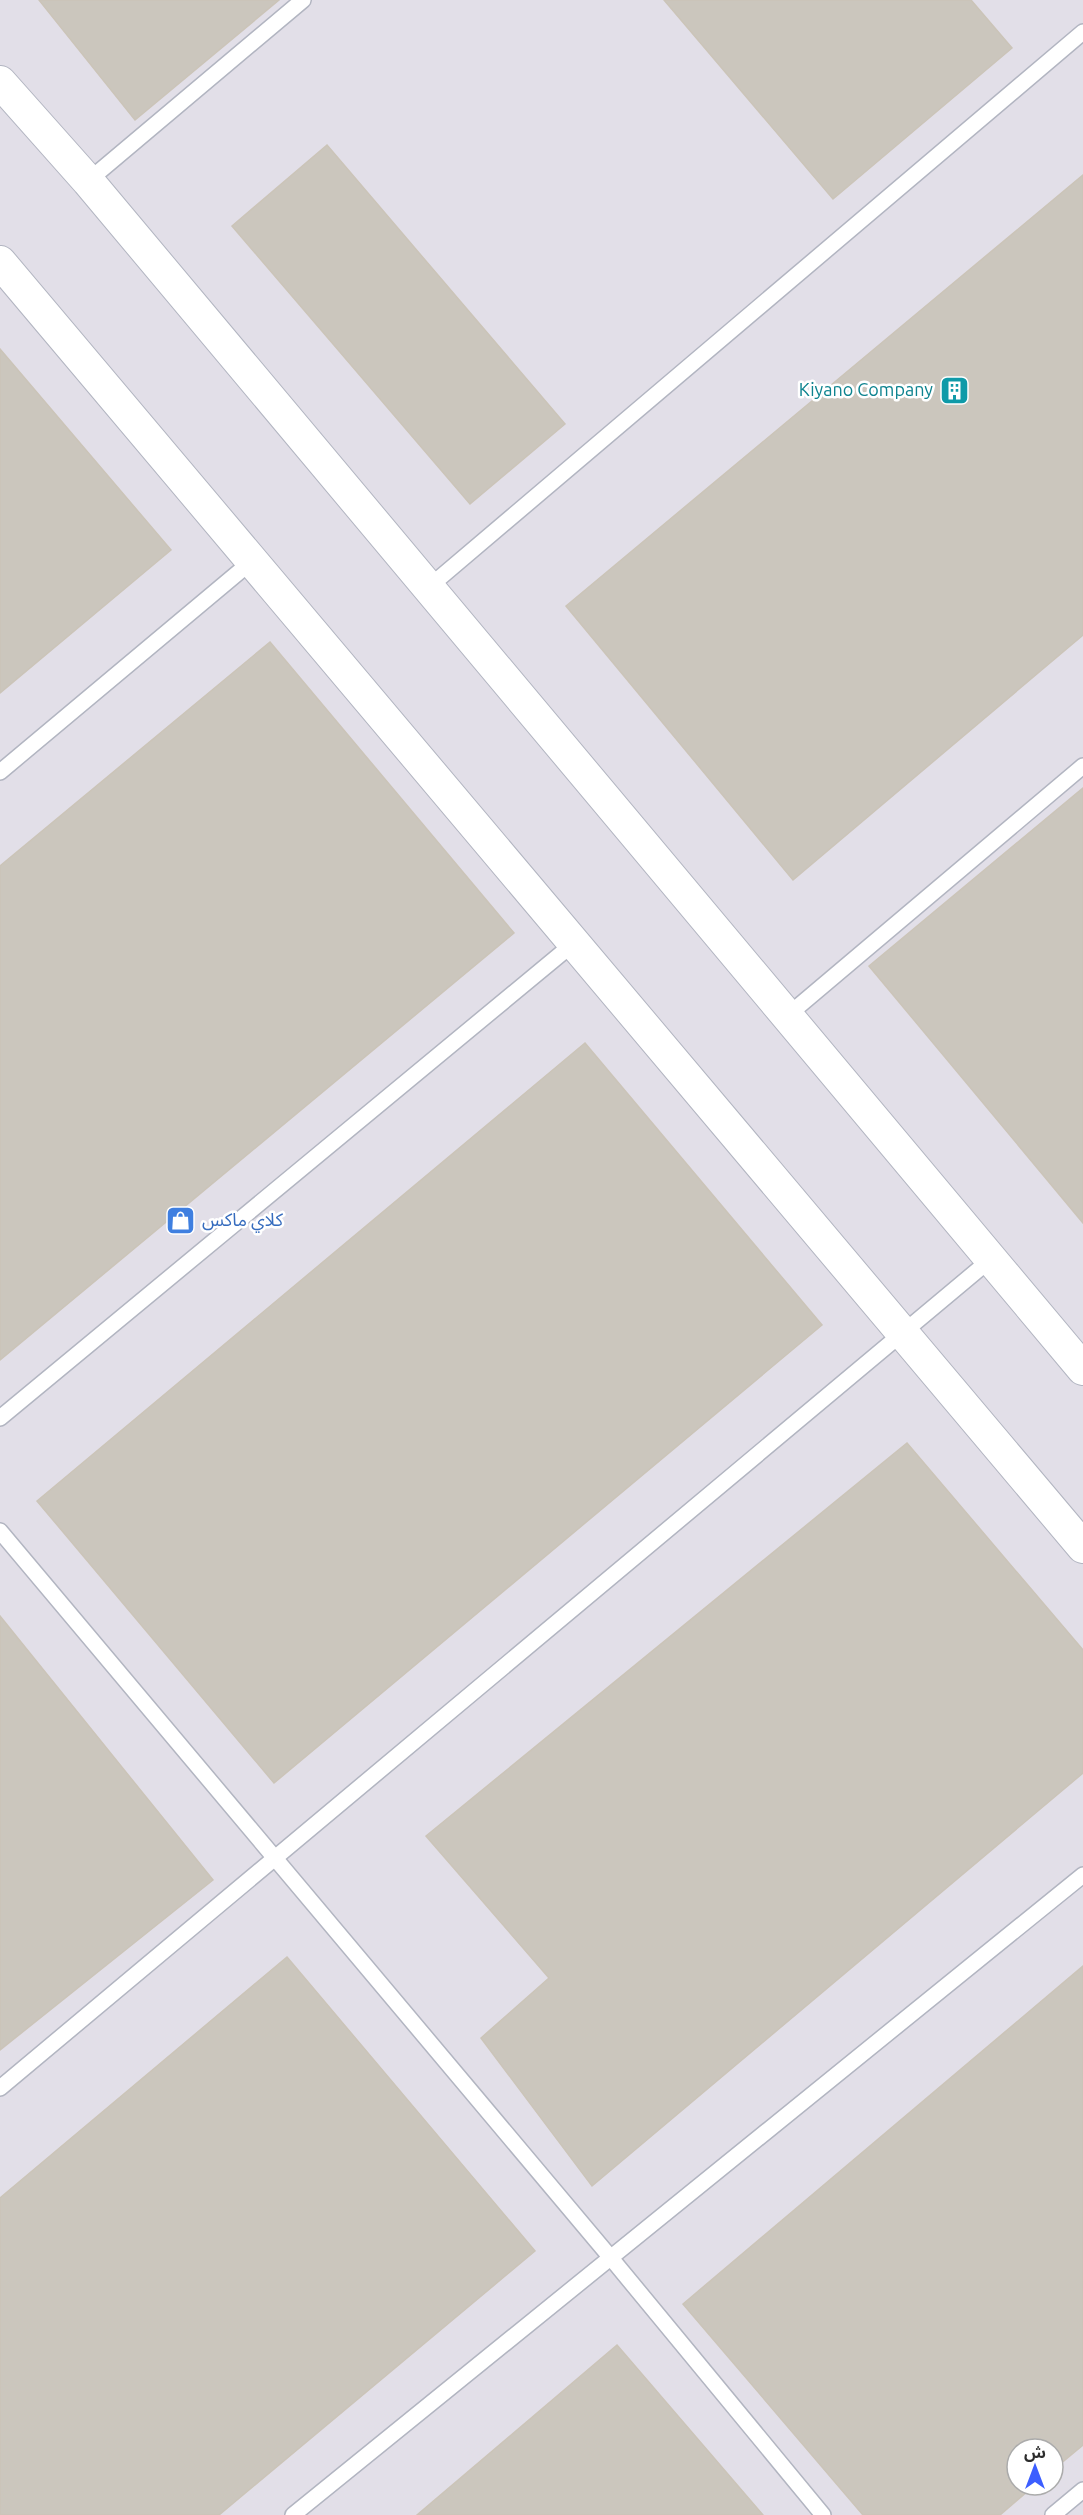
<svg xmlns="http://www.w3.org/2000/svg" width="1083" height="2515" font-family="Ubuntu,'Noto Sans Arabic',sans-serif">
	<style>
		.industrial { fill: #e2dfe8; fill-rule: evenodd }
		.building { fill: #cbc6bd; stroke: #cbc4b8; stroke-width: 1.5 }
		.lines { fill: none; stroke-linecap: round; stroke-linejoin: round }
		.service-casing { stroke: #b2b5c1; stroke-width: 18 }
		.minor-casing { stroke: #b2b5c1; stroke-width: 34 }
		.service { stroke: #fff; stroke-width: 15 }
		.minor { stroke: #fff; stroke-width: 32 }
		.labels { text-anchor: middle; stroke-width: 5; stroke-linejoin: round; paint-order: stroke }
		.culture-label { font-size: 18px; fill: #0d838f; stroke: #fff; text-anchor: end }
		.shop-label { font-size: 18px; fill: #366cbe; stroke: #fff; text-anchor: start }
	</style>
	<rect width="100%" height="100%" fill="#efe8df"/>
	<path class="industrial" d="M0,0H1083V2515H0ZM1017,2449H1053V2485H1017Z"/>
	<g class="building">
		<path d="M39,0H279L135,120Z"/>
		<path d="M664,0H971L1012,48L833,199Z"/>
		<path d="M327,145L565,424L470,504L232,226Z"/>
		<path d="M1083,175V635L793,880L566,606Z"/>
		<path d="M0,349L171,550L0,693Z"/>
		<path d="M270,642L514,933L0,1360V866Z"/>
		<path d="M1083,788V1223L869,966Z"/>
		<path d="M585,1043L822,1325L274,1783L37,1501Z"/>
		<path d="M907,1443L1083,1650V1773L592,2186L481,2038L549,1978L426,1836Z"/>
		<path d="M0,1616L213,1880L0,2050Z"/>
		<path d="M287,1957L535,2251L219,2515H0V2198Z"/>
		<path d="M1083,1966V2445L1053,2470V2449H1017V2485H1035L1000,2515H863L683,2304Z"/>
		<path d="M617,2345L763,2515H417Z"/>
	</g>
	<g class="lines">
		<defs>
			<g id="service">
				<path d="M88,181L303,0"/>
				<path d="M429,587L1083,32"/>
				<path d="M0,772L252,561"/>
				<path d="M787,1016L1083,766"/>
				<path d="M0,1418L574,943"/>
				<path d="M0,1531L611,2258L823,2515"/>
				<path d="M0,2088L991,1259"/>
				<path d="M293,2515L1083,1875"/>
				<path d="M1053,2515L1083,2490"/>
			</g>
			<g id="minor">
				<path d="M0,82L88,181L1083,1369"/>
				<path d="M0,262L1083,1547"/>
			</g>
		</defs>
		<use href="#service" class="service-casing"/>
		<use href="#minor" class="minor-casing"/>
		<use href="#service" class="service"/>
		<use href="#minor" class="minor"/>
	</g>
	<defs>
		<symbol id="building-square" viewBox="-11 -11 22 22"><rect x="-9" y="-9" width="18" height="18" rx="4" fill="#0f9aa8" stroke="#fff"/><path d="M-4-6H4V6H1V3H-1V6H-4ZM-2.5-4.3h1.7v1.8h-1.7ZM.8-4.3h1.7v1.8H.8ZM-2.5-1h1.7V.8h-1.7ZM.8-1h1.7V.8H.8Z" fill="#fff"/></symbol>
		<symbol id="shop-square" viewBox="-11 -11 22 22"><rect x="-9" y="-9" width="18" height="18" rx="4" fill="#3f7fe0" stroke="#fff"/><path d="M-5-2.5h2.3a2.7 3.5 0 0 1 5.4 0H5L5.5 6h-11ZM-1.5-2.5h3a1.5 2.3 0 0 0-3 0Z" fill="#fff"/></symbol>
	</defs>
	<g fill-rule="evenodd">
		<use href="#building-square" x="938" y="374" width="33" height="33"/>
		<use href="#shop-square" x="164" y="1204" width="33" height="33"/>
	</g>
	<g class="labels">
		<g class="culture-label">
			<text x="933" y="396">Kiyano Company</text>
		</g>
		<g class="shop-label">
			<text x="202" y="1226">كلاي ماكس</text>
		</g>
	</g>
	<g transform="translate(1035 2467)"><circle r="28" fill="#ffffff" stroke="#ababab" stroke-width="1.5"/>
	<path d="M0-4.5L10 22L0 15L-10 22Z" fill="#3c5eff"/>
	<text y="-9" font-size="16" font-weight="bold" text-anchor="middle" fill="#2d2d2d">ش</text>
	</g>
</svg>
